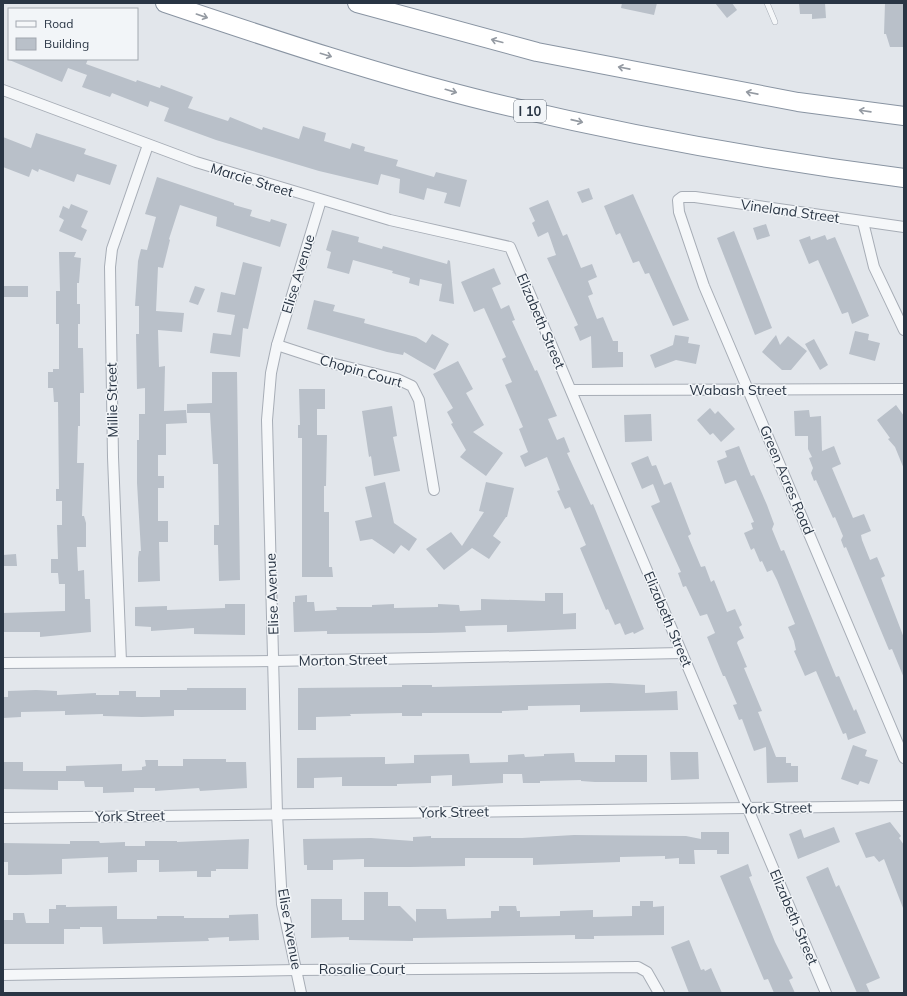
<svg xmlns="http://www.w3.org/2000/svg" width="907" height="996" font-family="Mulish,sans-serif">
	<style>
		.building { fill: #b9c0c9 }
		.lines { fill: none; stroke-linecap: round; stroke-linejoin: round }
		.lane-casing { stroke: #a7adb6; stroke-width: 6 }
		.street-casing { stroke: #a7adb6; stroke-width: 12 }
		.highway-casing { stroke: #8994a2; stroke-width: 20 }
		.lane { stroke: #f5f7f9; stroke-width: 5 }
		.street { stroke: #f5f7f9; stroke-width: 10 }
		.highway { stroke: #fff; stroke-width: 18 }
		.oneway { stroke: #949aa2 }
		.labels { text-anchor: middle; stroke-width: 3; stroke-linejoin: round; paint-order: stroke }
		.shield { fill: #f2f5f8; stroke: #656f7a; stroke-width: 1 }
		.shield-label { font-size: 13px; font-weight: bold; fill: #293544 }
		.street-label { font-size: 14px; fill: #293544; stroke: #f2f5f8 }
	</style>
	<rect width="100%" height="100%" fill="#e2e6eb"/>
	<g class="building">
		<path d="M622,3H657L654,15L621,8Z"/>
		<path d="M715,3H732L737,10L727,18Z"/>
		<path d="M799,3H825L826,18L812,19V14H800Z"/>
		<path d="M885,3H904V47H890L886,34H884Z"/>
		<path d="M7,59H88L86,64L136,82L137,80L160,88L161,85L193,97L188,108L228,121L230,117L262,130L263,127L299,139L303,126L326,133L324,141L350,149L352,143L365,147L364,151L398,160L396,166L434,177L436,172L467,180L460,207L444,203L447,193L427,188L424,200L399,193L400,179L381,174L378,185L319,171L216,140L164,121L169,108L150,101L148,107L112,93L110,97L82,87L87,75L68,68L62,82Z"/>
		<path d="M36,133L86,149L84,154L117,165L110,185L77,174L74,182L39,169L38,172L32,169L29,177L3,167V137L31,148Z"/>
		<path d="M157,177L234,203V205L252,210L250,216L270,222L271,219L287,224L280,247L216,226L217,217L180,205L169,239L170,240L163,268L158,267L156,311L184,313L182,332L158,330L159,367L165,366L164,411L186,410L187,423L166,424V455H158V476H164V488H158V521H168V542H159L160,581L138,582V558L139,551H141L137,483V440H139V414H145V388L137,389L136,334H139V306H135L138,261L141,249L147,250L156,217L145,214Z"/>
		<path d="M589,188L593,199L582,203L577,192Z"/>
		<path d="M633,194L689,320L673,326L649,273L645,274L639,261L633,263L620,233L616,235L604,206Z"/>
		<path d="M548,200L563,236L567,234L581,268L592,264L597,277L588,281L593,294L588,296L597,319L603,317L613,341H618V352H623V367L592,368L591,336L580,341L574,327L578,325L547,258L556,255L548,232L538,237L532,223L535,221L529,208Z"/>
		<path d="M71,204L88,211L81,227L87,230L82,241L59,231L64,220L59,217L63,206L69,209Z"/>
		<path d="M766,224L770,236L757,240L753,228Z"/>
		<path d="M332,230L359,237L358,242L382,249L383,246L447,264L448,260L450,261L454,304L439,301L442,284L420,279L419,286L409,283L410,278L392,273L393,271L353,260L349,274L327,268L331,252L326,250Z"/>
		<path d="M734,231L772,328L755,335L717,238Z"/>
		<path d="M825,235L827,240L835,237L869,316L852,324L848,312L842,314L818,260L809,264L799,240L810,236L811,240Z"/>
		<path d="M59,252H76L74,257L81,258L79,283H77V304H80V324H78V348H83L84,393H80V426H78L77,463H84L82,516H84L86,523V547H77L78,571L84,570L85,599H90L91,632L40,637V632H3V613L65,611V584H59L58,573H51V559H58L57,525H62V501H56V489H59L58,402H54L53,388H48V372H53V369H59V324H56V291H60Z"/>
		<path d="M243,262L262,267L248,329L243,328L240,357L210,353L213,333L231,335L235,315L217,312L221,292L235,295Z"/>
		<path d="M494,268L501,284L492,288L501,309L509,305L515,320L512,321L535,371L537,370L557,416L548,419L557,440L564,437L570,452L567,453L591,505L593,504L644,629L634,634L633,632L625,635L620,623L615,625L608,609L606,610L580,548L586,545L570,507L565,509L557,491L560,490L547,457L525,467L520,456L528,452L519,429L523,427L505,385L512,382L502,359L506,357L484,308L474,312L461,282Z"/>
		<rect x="3" y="286" width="25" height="11"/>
		<path d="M195,286L205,289L198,305L189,302Z"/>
		<path d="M314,300L335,305L333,311L365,319L364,323L416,337L426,343L432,334L449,344L435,370L404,352L403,355L387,352L307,329Z"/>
		<path d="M855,331L869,334L868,340L880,343L875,361L849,354Z"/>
		<path d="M675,335L689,337L688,343L700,345L696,364L676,360L655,368L650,355L673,345Z"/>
		<path d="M776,335L780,345L788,336L807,351L791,370H782L762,352Z"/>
		<path d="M814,339L828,365L820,370L805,344Z"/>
		<path d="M458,361L473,389L466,393L484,425L473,432L503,453L486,476L460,457L466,450L451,424L453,423L447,412L453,408L433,374Z"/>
		<path d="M212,372H237L240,580L219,581L218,545H214V525H219L218,464H213L210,413H187V404L212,403Z"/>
		<path d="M299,389H325V409H317V435H327L326,486H324V512H329V567H332L333,577H302V438H298V425H300Z"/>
		<path d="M896,405L904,416V469L895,447L888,439L890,438L877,420Z"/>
		<path d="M392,406L397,436L393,437L400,471L374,476L371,456L369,457L362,411Z"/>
		<path d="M710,408L715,414L718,411L735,429L721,442L713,433L710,435L697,420Z"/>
		<path d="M809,410L810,417L821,416L822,451L834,446L841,464L832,468L853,518L864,514L871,531L861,535L862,540L870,560L877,557L885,576L881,578L904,638V678L892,649L889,650L846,547L844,548L841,540L843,536L835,517L833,518L816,480L814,481L811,473L813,468L809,458L812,457L808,449V436H795L794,411Z"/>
		<path d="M651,414L652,441L625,442L624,415Z"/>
		<path d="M739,446L751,476L754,475L767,505L774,524L772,529L781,551L784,550L836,677L839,676L854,711L856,709L866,733L848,740L846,733L843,734L816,671L805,676L794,651L796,650L794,641L788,627L795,624L777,580L772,570L767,572L762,561L760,562L754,548L751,550L744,533L753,529L751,523L754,522L736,480L725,484L717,461L727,457L725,451Z"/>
		<path d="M648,456L652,466L656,465L664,485L671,482L691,534L688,536L701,567L705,566L711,582L714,580L727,612L735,609L742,625L739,627L744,638L738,641L737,643L747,667L744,668L762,711L758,712L776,757H786V763H791V766H798V782L767,783L766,747L754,751L742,719L739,720L733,705L737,704L725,676H723L707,637L715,633L707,614L700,616L686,586L683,587L678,573L681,572L651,506L660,502L653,484L642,489L631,463Z"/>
		<path d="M385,482L394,523L417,539L409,551L401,545L394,554L372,539L360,541L355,521L372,517L365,487Z"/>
		<path d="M486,482L514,488L507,517H506L493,536L501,542L489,559L472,548L444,570L426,549L451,532L462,546L484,512L479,511Z"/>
		<path d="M16,554L17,566H3V555Z"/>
		<path d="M545,593H563V614L576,613V629L507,632V625L465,626L466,632L430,633L327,634V631L294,632L293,602H295V596L307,595V602H314L315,611L337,610L336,607H372V605L394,604V608L438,607V604L459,605L460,611L481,610V599L545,601Z"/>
		<path d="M225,604H245V635L194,634V628L151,631V627L135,626V607L167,606V610L225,608Z"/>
		<path d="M610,683L645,685V693L677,691L678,710L580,712V705L528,706V710L502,711V713H422V716H402V713L350,714L351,716L316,717V730H298V688L402,687V685H432V687Z"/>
		<path d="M187,688H246V710H174V716L142,717L103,716V714L65,715V711L21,712V717L3,718V697H8V691L36,690L57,691V695L96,693V695H119V691H136V697H160V690H187Z"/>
		<path d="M853,745L867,750L865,756L878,760L869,784L860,781L858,785L841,779Z"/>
		<path d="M670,752H698L699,779L671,780Z"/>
		<path d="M574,753L575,762H615V755H647V782H595L581,781V780L540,781V783H523L522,774H503V783L452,786V775L431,776V783L397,784V786H342V777L314,778V788H297V758L385,757V764L414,763V755L469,754L470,763L508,762V755L524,754L525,757L544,756V754Z"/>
		<path d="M183,759H226V762H246L247,788L200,791L199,788L155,791V788H134V792L103,793V787H85L84,781H58V790L3,789V762H23V771H66V766L122,764V771L142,770V767L146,766L145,760H158V766H183Z"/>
		<path d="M890,822L901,836L899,838L904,845L903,908L884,859L879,862L874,856L866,858L855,833Z"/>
		<path d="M834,827L840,842L798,859L789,834L801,829L804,838Z"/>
		<path d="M701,832H729V854H717V850H694L695,864H679V858L665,859V856L620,857V862L533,865V858H465V866L410,867H364V859L333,860V870H307V865H304L303,839L371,838L413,841V837L431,836V838H522L574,835L686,836L701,839Z"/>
		<path d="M249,839L248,869H216V871H211V877H197V871L159,872V860H137V872L108,873V857L62,859V874L26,875H8V862H3V843L70,844V841H99L100,843L125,842V846H145V841H177V842Z"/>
		<path d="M748,864L752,876L749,877L775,942L793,978L789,980L795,993H774L768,979L764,980L720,876Z"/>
		<path d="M828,867L836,887L839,885L880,978L866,984L870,993H857L806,877Z"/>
		<path d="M364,892H388V906H400L416,922V909H446L447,919L491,918V911H499V906H516L517,911H520V917L560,916V911L593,910V917L632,916V906H640V901H653V907L664,906V935L594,936V939H575V935L413,938V941L349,940V937L311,938V899H342V920H364Z"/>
		<path d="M56,905H66V907L117,906V919H157V916H184V918H229V915L258,914L259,940L229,941V937L208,938L209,941L103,944L102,927H80V929H64V944H3V920H13V913H24L26,923H49V909H56Z"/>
		<path d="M689,940L701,970L704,969L705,971L711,968L722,993H689L671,947Z"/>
	</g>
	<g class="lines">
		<defs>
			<path id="lane" d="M767,3L775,22"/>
			<g id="street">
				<path d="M3,90L196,162L390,220L510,247L826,993"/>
				<path d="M863,222L874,267L904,330"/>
				<path d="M904,227L695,197H682L678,200L679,212L704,286L904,758"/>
				<path d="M277,345L335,364L397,379L412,386L419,400L434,490"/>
				<path d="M571,390L904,389"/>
				<path d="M121,662L113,457L110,267L112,249L148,145"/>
				<path d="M3,663L274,661L682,653"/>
				<path d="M3,818L904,806"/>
				<path d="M3,975L297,970L638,967L647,972L659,993"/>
				<path d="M301,993L282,904L277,814L267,420L271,373L277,345L321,200"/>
			</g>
			<g id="highway">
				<path d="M165,3C272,39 380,75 490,102C626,135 765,160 904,178"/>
				<path d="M357,3L537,52L798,102L904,116"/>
			</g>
		</defs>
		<use href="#lane" class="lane-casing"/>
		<use href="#street" class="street-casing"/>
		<use href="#highway" class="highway-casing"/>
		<use href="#lane" class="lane"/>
		<use href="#street" class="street"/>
		<use href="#highway" class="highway"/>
	</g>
	<defs><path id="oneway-shaft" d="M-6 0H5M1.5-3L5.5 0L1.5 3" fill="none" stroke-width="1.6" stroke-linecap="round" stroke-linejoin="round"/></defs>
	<g class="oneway">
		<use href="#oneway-shaft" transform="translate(202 16) rotate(19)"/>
		<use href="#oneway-shaft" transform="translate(497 41) rotate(-165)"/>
		<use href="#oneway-shaft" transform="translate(326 55) rotate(17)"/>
		<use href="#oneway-shaft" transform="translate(624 68) rotate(-169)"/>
		<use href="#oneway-shaft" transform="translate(451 91) rotate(16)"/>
		<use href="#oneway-shaft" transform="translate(752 93) rotate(-169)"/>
		<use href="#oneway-shaft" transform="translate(865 111) rotate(-172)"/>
		<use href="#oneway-shaft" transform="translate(577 121) rotate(13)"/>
	</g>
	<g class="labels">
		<rect class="shield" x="514" y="100" width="32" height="22" rx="3"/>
		<g class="shield-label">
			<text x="530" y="116">I 10</text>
		</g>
		<g class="street-label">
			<text transform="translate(252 180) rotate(17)" y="5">Marcie Street</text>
			<text transform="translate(790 211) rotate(8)" y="5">Vineland Street</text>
			<text transform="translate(298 274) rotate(-73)" y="5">Elise Avenue</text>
			<text transform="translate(541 321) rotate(67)" y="5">Elizabeth Street</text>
			<text transform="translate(361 371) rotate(16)" y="5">Chopin Court</text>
			<text x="738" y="395">Wabash Street</text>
			<text transform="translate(112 400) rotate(-91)" y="5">Millie Street</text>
			<text transform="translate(787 480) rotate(67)" y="5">Green Acres Road</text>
			<text transform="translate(272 594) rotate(-92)" y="5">Elise Avenue</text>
			<text transform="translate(668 619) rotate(67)" y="5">Elizabeth Street</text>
			<text transform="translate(343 660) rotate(-1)" y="5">Morton Street</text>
			<text transform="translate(777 808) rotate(-1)" y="5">York Street</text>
			<text transform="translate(454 812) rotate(-1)" y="5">York Street</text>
			<text transform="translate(130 816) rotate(-1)" y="5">York Street</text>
			<text transform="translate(794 917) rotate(67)" y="5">Elizabeth Street</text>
			<text transform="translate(290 929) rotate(80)" y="5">Elise Avenue</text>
			<text x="362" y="974">Rosalie Court</text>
		</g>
	</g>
	<rect width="907" height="996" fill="none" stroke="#293544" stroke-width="8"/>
	<rect x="8" y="8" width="130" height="52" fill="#f2f5f8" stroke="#a2a8b0"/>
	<rect x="16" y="21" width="20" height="6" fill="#f5f7f9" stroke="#a2a8b0"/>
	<text x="44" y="28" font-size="12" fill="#293544">Road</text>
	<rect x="16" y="38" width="20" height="12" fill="#b9c0c9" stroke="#a2a8b0"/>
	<text x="44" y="48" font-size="12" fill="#293544">Building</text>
</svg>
